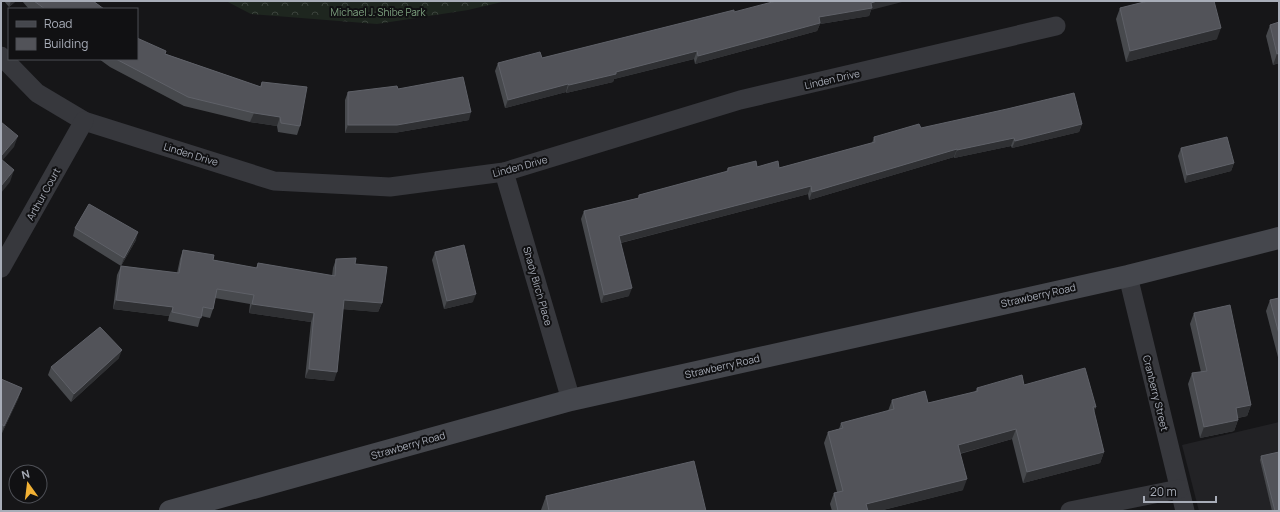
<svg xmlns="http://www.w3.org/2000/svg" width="1280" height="512" viewBox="0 0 1280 512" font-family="Manrope,sans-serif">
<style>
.built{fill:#222225}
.forest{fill:url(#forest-crowns)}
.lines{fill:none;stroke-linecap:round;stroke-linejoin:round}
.street{stroke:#37383d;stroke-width:19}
.secondary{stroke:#45474d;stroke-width:22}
.wall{fill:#47494d}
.shaded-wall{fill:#2f3033}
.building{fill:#525359;stroke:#5f6168}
.labels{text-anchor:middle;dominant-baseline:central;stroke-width:4;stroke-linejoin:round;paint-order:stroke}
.park-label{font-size:10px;fill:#7fa381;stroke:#111113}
.street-label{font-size:10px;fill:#a8adb8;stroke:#111113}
</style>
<defs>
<pattern id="forest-crowns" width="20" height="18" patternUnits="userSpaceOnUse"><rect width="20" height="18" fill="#1e261f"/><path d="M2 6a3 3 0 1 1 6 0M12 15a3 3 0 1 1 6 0" fill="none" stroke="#3c433d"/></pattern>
</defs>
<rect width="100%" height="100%" fill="#161618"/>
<!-- built -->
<path class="built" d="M1279,422V511H1199L1182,445Z"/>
<!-- forest -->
<path class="forest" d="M226,1H506L468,10L377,24L251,14Z"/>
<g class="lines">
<!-- street -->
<g class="street">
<path d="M1,56L37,93L84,121L274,181L390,187L504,172L740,100L1056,26"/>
<path d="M504,172L571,400"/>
<path d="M1,268L84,121"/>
<path d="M1128,276L1185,511"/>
<path d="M1070,511L1179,489"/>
</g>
<!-- secondary -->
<path class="secondary" d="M170,511L571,400L1128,276L1279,238"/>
</g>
<!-- wall -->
<g class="wall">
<path d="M4,1H16L9,7Z"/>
<path d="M22,1H93L104,9H29Z"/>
<path d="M1120,8L1217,39L1126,62L1116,19Z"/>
<path d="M871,10L869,16L820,24L817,31L695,64L694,59L614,79L613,82L566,93V92L505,108L495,71L498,63L542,58L734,12Z"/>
<path d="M1279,22V63L1273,65L1266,36L1270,25Z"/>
<path d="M166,54L260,87L262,82L300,126L297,135L278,132L277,126L250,122L184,106L110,67L99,59H137Z"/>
<path d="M398,89L469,120L394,133H345V100L348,92Z"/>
<path d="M1082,124L1079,132L1012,148L1011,146L954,158V157L809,200L808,194L621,243L629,296L601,303L581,219L584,211L638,198L639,195L726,172L728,168L757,167L779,168L872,143L874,137L921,128Z"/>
<path d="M1181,148L1234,163L1231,171L1185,183L1178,156Z"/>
<path d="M75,228L136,240L121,266L177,273L180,259L183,250L213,260L256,268L258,263L332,276L333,268L336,259L355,264L382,303L378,312L343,309L334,381L305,378L311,322L249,313L250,304L215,298L213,309L210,318L201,316L198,327L168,321L169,316L113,309L117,275L121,266L73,236Z"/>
<path d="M435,252L473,302L444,309L432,260Z"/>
<path d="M1279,298V361L1266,311L1270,300Z"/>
<path d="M1194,313L1251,405L1247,416L1238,418V420L1234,431L1200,438L1188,384L1192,373L1201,372L1190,324Z"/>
<path d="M119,358L71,402L48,375L51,367Z"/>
<path d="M1,379L22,388L18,399L1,435Z"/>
<path d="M1024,385L1096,407L1094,412L1104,452L1100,463L1023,483L1012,439L960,454L963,490L879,511H832L830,504L834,493L837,492L824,443L828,432L839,429L841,423L888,411L892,400L928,403L975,392L977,388Z"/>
<path d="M1261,456L1279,511H1272L1260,460Z"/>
<path d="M546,496L706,511H541V510Z"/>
</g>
<!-- shaded-wall -->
<g class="shaded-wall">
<path d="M11,1H16L9,7Z"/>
<path d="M877,1H906L871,10L869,16L820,24L817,31L695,64L698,56L819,17Z"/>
<path d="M1221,28L1217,39L1126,62L1130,51Z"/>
<path d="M697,51L694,59L614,79L613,82L566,93L569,85L616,72Z"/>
<path d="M1279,53V63L1273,65L1277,54Z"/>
<path d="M568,84L566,92L505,108L508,100Z"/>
<path d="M471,112L469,120L394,133H345L348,125Z"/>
<path d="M254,113L280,117L277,126L250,122Z"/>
<path d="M1082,124L1079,132L1012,148L1015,141Z"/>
<path d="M18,136L14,147L1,162V156Z"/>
<path d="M1014,138L1011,146L954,158L957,150Z"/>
<path d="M957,149L954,157L809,200L812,192Z"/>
<path d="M1234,163L1231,171L1185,183L1187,175Z"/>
<path d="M14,170L10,182L1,193V186Z"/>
<path d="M811,186L808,194L616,244L619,236Z"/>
<path d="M138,232L136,240L121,266L124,258Z"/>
<path d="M632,288L629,296L601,303L604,295Z"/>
<path d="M476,294L473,302L444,309L447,301Z"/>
<path d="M116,300L173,307L169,316L113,309Z"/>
<path d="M344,300L382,303L378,312L341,309Z"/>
<path d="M252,304L314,313L311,322L249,313Z"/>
<path d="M122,350L119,358L71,402L74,394Z"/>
<path d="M309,369L337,372L334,381L305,378Z"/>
<path d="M22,388L18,399L1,435L4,426Z"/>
<path d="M1251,405L1247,416L1232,419L1236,408Z"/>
<path d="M1093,407H1096L1092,417Z"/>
<path d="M1238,420L1234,431L1200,438L1204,427Z"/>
<path d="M1016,429L1012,439L954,455L958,445Z"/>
<path d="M1104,452L1100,463L1023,483L1027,472Z"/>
<path d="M967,479L963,490L879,511H864L866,504Z"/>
</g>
<!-- building -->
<g class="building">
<path d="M34,1H93L104,9H45Z"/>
<path d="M776,1H877L871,3L872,8L819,17L820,23L698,56L697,51L616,72V74L569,85L568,84L508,100L498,63L540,52L542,58L734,10V12Z"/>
<path d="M1148,1H1214L1221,28L1130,51L1120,8Z"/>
<path d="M1279,22V53L1277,54L1270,25Z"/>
<path d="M137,38L166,51L165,54L261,87L262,82L307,87L300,126L281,123L280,117L254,113L188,97L116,59H137Z"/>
<path d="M463,77L471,112L397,125H348V92L397,86L398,89Z"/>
<path d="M1074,93L1082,124L1015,141L1014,138L957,150V149L812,192L811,186L619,236L632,288L604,295L584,211L639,198V195L728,171V168L756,161L757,167L778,161L779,168L875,142L874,137L919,124L921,128L1007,109Z"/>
<path d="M1,122L18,136L1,156Z"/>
<path d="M1227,137L1234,163L1187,175L1181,148Z"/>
<path d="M1,159L14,170L1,186Z"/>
<path d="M89,204L138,232L124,258L75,228Z"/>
<path d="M464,245L476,294L447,301L435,252Z"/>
<path d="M183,250L214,255L213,260L257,268L258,263L335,276L336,259L356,258L355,264L387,267L382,303L344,300L337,372L309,369L314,313L252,304L254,295L217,289L213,309L203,307L201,318L172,312L173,307L116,300L121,266L179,273Z"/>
<path d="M1279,298V334L1270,300Z"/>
<path d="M1230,305L1251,405L1236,408L1238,420L1204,427L1192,373L1207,371L1194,313Z"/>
<path d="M100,327L122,350L74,394L51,367Z"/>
<path d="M1085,368L1096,407H1093L1104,452L1027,472L1016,429L958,445L967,479L866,504L868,511H838L834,493L843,491L828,432L843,428L841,423L894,409L892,400L925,391L928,403L978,391L977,388L1022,375L1024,385Z"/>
<path d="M1,379L22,388L4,426L1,424Z"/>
<path d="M1279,452V510L1275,511L1261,456Z"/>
<path d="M694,461L706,511H549L546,496Z"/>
</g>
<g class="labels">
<!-- park labels -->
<g class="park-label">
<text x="378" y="12">Michael J. Shibe Park</text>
</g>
<!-- street labels -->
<g class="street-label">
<text transform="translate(832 79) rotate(-13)">Linden Drive</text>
<text transform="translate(191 154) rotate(17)">Linden Drive</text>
<text transform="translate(520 166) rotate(-15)">Linden Drive</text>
<text transform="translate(43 194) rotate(-61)">Arthur Court</text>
<text transform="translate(538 286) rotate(74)">Shady Birch Place</text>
<text transform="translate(1038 295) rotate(-13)">Strawberry Road</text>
<text transform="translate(722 366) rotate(-13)">Strawberry Road</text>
<text transform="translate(1156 393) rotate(76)">Cranberry Street</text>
<text transform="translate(408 445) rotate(-16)">Strawberry Road</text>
</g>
</g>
<!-- border -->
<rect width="1280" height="512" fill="none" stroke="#a8adb8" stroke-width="4"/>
<!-- legend -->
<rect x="8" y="8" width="130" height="52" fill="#111113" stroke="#4d4f55"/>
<rect x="16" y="21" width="20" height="6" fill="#45474d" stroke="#4d4f55"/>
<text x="44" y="28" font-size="12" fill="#a8adb8">Road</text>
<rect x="16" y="38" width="20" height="12" fill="#525359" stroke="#4d4f55"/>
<text x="44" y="48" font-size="12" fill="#a8adb8">Building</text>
<!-- north arrow -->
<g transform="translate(28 484) rotate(346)"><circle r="19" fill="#111113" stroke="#4d4f55"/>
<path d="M0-3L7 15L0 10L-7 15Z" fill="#f2b134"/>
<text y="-6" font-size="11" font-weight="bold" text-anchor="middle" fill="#a8adb8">N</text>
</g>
<!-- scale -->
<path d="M1144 496v6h72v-6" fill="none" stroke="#a8adb8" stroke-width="2"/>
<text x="1150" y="496" font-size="12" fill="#a8adb8" stroke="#111113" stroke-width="3" paint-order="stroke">20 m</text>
</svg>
